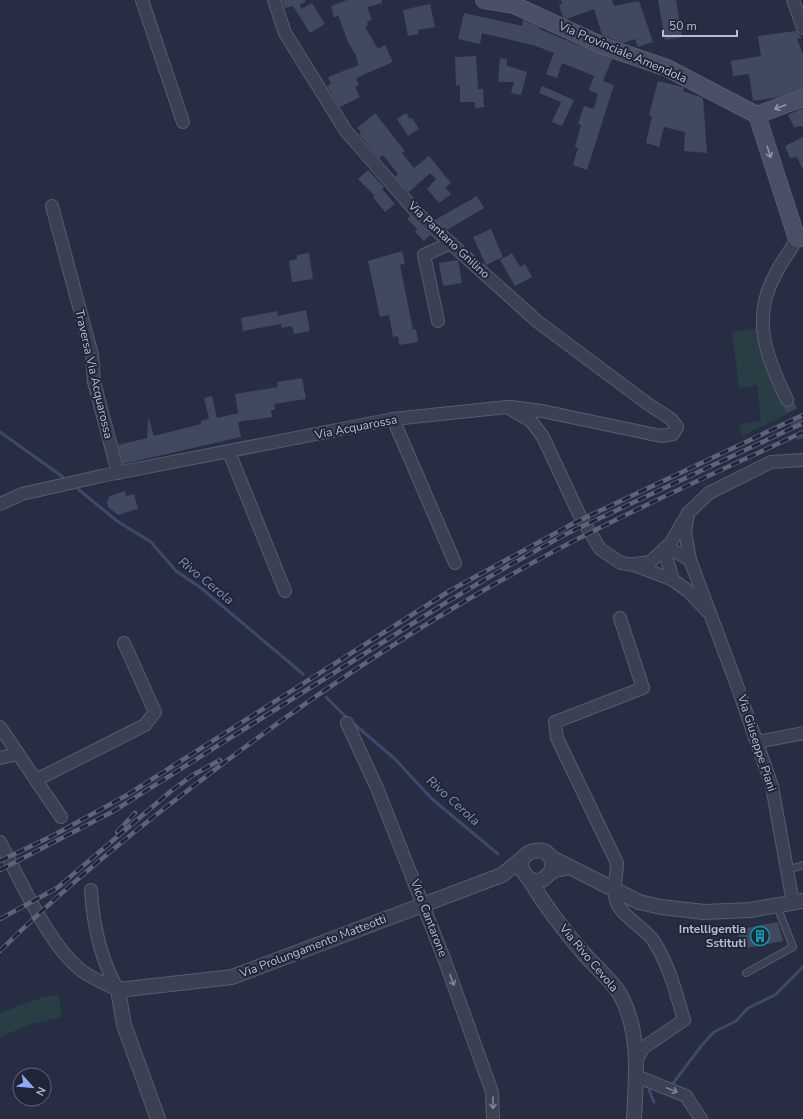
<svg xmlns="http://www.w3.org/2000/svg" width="803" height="1119" viewBox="0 0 803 1119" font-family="'Nunito Sans',sans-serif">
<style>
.green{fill:#293d45}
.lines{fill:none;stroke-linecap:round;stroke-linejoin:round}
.stream{stroke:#3c496d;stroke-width:3}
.building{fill:#414961}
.minor-tunnel{stroke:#3d4359;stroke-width:12;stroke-dasharray:12 6;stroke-linecap:butt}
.service-casing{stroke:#565c6e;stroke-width:8}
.minor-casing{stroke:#565c6e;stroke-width:14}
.tertiary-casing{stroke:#565c6e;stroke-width:16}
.secondary-casing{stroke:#565c6e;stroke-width:18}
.service{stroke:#3b4153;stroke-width:6}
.minor{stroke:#3b4153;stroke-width:12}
.tertiary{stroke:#3b4153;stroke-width:14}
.secondary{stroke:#494f66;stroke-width:16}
.rail-casing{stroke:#5d647a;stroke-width:4.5}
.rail{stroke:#202639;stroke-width:3;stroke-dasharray:9;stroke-linecap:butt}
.oneway{stroke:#9196a9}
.oneway2{stroke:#808596}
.labels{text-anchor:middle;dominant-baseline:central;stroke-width:4;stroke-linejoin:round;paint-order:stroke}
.street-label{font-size:12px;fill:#b8bdcd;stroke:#202639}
.poi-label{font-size:12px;font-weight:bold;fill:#b8bdcd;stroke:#202639;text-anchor:end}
.water-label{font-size:13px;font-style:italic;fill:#7f8eb4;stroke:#202639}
</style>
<rect width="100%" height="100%" fill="#272e44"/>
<!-- green -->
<g class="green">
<path d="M756,329L765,368L787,414L742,436L739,424L761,421L757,385L739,388L732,332Z"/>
<path d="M59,994L61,1017L28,1025L0,1037V1013L34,1000Z"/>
</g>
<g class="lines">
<!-- stream -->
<g class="stream">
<path d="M0,432L63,477"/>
<path d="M78,489L117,521L151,542L176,571L201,588L303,674"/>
<path d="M326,697L348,719"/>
<path d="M353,723L395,759L432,799L498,854"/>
<path d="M671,1086L702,1045L714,1032L736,1021L748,1008L775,995L803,967"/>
<path d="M649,1090L654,1102"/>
</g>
</g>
<!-- building -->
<g class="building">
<path d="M282,0H305V3L300,4L301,9L312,3L325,24L310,33L293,6L285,8Z"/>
<path d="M347,0H382V3L367,7L372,20L367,22L368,26L365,27L378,49L385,45L393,62L356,78L359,85L355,87L360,97L340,107L327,86L331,84L328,77L359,65L356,58L357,57L348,42L338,15L334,18L331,6Z"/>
<path d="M561,0H612L614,6L639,1L653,42L638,47L635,39L623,43L607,37L602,35L594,9L567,19L563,17L559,5L562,4Z"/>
<path d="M658,0H676L682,37L665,40Z"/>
<path d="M430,4L435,27L418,30V34L408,36L403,10Z"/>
<path d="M464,13L522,26L523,20L541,28L539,29L612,59L603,81L614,85L587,170L573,165L578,148L575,147L581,125L578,124L584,106L594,109L598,94L589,90L594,76L562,63L557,78L546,74L554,53L536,46L482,33L480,44L458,39Z"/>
<path d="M796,31L802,38L797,39L803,54V89L779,97L753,101L749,74L733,76L731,61L761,56L758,36Z"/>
<path d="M476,56L478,89H483L484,107L475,108V102H460V85L456,86L455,57Z"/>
<path d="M500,58L507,59V66L527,72L521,95L511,93L514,82H498Z"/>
<path d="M658,81L682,87L684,88L683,91L703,98L707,153L684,151L685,132L664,127L659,147L646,143L652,116L649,115Z"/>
<path d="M542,86L574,100L562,126L552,122L561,102L539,93Z"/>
<path d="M803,108V126L794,127L788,115Z"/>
<path d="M375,113L405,151L402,153L414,168L429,156L451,183L445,188L451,194L439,203L427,189L436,179L430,173L409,192L395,177L398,174L383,155L379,158L359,134L361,132L357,128Z"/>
<path d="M406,113L410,119L412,118L419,129L408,136L397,119Z"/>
<path d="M803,137V170L797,157L790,158L785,146Z"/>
<path d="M368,170L384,187L382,189L395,204L385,212L373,197L375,196L358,179Z"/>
<path d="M477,196L484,208L447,230L435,220Z"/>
<path d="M410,216L430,235L424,241L415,232L417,229L407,219Z"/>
<path d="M491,229L503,257L486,265L473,237Z"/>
<path d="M402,251L405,263L400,265L413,330L416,329L418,342L399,345L398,336L393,337L389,315L380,317L368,261Z"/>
<path d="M309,253L313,279L292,282L289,261L297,259V255Z"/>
<path d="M512,253L520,267L525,264L532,277L515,286L500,260Z"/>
<path d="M458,260L462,283L443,286L439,263Z"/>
<path d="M306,310L310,331L294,334L292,326L282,328L281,324L243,331L241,318L277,311L278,316Z"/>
<path d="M302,378L306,399L274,404L275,410H271L272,417L238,422L241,437L123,464L118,445L147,438L148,419H149L154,436L201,424V421L209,419L204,398L212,396L217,418L238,413L235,394L278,387L277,382Z"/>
<path d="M125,491L126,496L134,494L138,509L118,515L108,507L107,502L110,496Z"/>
<path d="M778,922L783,941L741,949L737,930Z"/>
</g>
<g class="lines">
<!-- minor-tunnel -->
<path class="minor-tunnel" d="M787,400L803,438"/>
<!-- service casing -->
<g class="service-casing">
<g id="service">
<path d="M787,870L803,865"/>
<path d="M746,973L793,947L777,906"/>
</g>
</g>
<!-- minor casing -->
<g class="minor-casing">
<g id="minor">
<path d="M142,0L183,122"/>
<path d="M274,0L285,33L346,131L418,214L538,322L648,404L671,419L677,427L673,434L661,436L542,411L511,407"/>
<path d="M793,0L803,28"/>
<path d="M52,206L92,355L94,382L118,473"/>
<path d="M438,321L424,255L451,243"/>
<path d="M787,400C767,357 750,319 776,273C782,261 790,251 797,239"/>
<path d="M393,419L455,563"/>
<path d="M229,452L285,591"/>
<path d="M0,504L22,494L101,476L393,419L507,407L531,421L543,437L579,514L600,549L621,563L634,565L673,580L688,591L708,612"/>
<path d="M688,513L685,531L690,560L735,680L772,786L793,903"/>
<path d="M664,549L673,580"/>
<path d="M664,549L674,551L690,560"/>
<path d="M635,564L650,562L670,544L688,513L709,493L771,462L803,460"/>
<path d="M620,618L643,688L555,722L557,738L617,863C617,878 611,892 618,905C623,916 645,929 653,940C669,964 676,993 684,1020L643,1048L637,1059"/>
<path d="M347,723L377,788L445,961L492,1092L493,1119"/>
<path d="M0,727L61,817"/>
<path d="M757,742L803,733"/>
<path d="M0,758L18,754"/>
<path d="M36,780L145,725L155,712L124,643"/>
<path d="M0,842C20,879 49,946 82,971C93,979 106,984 118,990"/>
<path d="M91,890C93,924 101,960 118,990"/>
<path d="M636,1076L686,1096L701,1119"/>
</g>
</g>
<!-- tertiary casing -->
<g class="tertiary-casing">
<g id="tertiary">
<path d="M550,857L639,902L661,907L704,912L750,910L803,901"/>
<path d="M551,872C561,837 506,850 525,874C528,879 533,881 538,881C545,880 546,876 550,873C554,869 563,869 568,867"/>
<path d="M529,879C545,906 565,932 585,955C596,967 614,983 621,996C641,1034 636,1079 634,1119"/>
<path d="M158,1119L124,1025L118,990L232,977L502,875L524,857"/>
</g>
</g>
<!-- secondary casing -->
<g class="secondary-casing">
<g id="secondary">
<path d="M484,0L514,5L603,46L667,68L757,115L803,98"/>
<path d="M757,115L797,239L803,237"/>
</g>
</g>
<!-- service -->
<use href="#service" class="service"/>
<!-- minor -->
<use href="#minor" class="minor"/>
<!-- tertiary -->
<use href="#tertiary" class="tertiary"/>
<!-- secondary -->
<use href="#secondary" class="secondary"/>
<!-- rail casing -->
<g class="rail-casing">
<g id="rail">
<path d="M117,832L135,813"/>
<path d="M0,861L54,835L127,795L451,590L574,523L803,415"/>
<path d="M0,870L112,812L447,602L508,566L566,534L803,423"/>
<path d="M0,919L57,888L171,791L193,775L220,760"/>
<path d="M0,951C59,892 125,838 191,788C294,708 402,635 516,572C609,520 707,477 803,432"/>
</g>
</g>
<!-- rail -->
<use href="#rail" class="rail"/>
</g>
<!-- one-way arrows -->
<defs><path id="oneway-shaft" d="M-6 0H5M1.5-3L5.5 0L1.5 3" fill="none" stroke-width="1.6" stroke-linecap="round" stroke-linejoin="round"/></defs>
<g class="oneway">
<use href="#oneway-shaft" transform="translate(780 107) rotate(160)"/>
<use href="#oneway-shaft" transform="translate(769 152) rotate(72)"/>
</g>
<g class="oneway2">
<use href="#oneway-shaft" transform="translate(452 980) rotate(70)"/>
<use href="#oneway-shaft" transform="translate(672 1090) rotate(22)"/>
<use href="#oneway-shaft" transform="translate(493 1103) rotate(89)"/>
</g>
<!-- icons -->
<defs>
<g id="building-ring" transform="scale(1)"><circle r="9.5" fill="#202639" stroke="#0f9aa8" stroke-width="1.5"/><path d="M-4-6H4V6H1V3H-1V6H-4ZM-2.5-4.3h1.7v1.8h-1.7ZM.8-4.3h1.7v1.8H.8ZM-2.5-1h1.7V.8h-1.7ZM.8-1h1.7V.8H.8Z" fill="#0f9aa8"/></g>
</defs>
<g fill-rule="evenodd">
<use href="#building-ring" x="760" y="936"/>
</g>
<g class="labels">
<!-- street labels -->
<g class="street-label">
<text transform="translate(623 52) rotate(23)">Via Provinciale Amendola</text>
<text transform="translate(449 240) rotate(43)">Via Pantano Gnilino</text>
<text transform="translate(94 374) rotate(77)">Traversa Via Acquarossa</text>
<text transform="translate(356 427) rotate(-11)">Via Acquarossa</text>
<text transform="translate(757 743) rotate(72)">Via Giuseppe Piani</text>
<text transform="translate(429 918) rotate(69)">Vico Cantarone</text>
<text transform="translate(313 946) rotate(-21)">Via Prolungamento Matteotti</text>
<text transform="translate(589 958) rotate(50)">Via Rivo Cevola</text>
</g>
<!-- poi labels -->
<g class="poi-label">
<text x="746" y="929">Intelligentia<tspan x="746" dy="14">Sstituti</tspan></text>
</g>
<!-- water labels -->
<g class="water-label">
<text transform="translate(206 581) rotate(39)">Rivo Cerola</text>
<text transform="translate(453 801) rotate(42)">Rivo Cerola</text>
</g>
</g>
<!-- north arrow -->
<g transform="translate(32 1087) rotate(117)"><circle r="19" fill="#202639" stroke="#5d6274"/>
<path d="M0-3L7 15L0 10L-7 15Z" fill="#90a8fa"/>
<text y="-6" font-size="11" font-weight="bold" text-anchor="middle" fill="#b8bdcd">N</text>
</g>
<!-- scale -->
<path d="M663 30v6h74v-6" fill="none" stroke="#b8bdcd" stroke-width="2"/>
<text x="669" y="30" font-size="12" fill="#b8bdcd" stroke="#202639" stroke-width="3" paint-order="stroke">50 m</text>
</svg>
